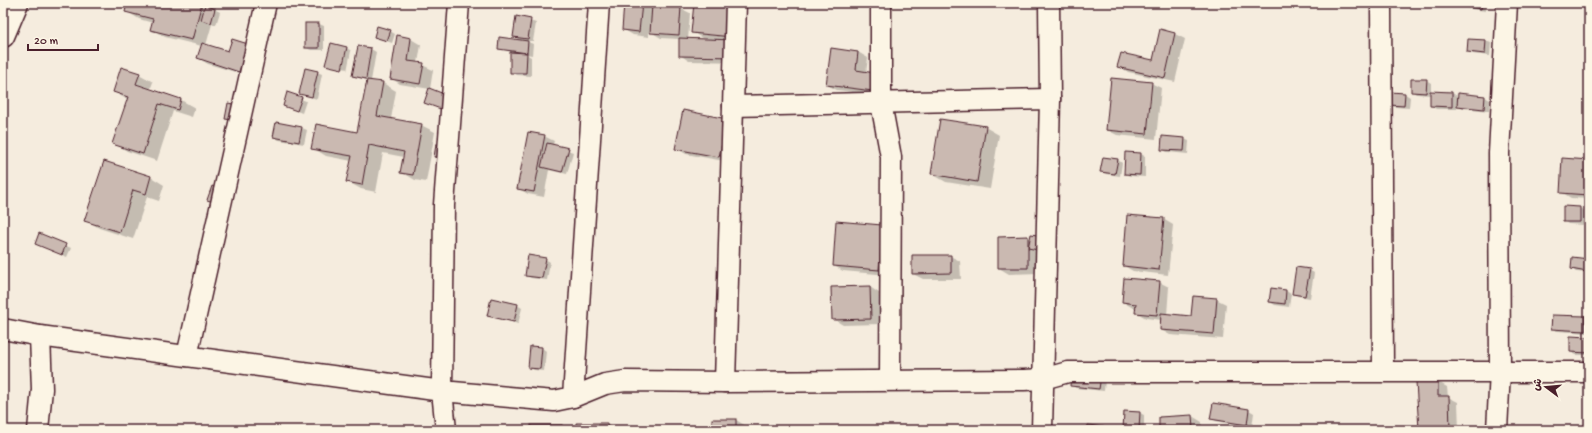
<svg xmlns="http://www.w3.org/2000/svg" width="1592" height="433" viewBox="0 0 1592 433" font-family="'Gochi Hand','Playpen Sans Arabic',sans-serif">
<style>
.shadow{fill:#0003}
.building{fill:#cab9b1;stroke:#4a1f2b}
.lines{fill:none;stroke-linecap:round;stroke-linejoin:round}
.minor-casing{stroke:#4a1f2b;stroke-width:23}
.tertiary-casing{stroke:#4a1f2b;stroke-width:25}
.minor{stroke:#fcf5e5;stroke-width:20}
.tertiary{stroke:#fcf5e5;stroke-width:22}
</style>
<rect width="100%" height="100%" fill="#f5ecde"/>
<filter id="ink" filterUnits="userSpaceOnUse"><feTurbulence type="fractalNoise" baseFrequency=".025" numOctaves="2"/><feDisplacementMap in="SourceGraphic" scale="8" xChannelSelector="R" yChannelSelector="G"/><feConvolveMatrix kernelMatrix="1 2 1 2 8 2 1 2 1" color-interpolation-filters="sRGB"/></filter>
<g filter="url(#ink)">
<!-- shadow -->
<g class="shadow">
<path d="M128,3H209L216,7V10L220,12L216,25L212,24L206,45L229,53L247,45L249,76L208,64L198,58L202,46L165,37L151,29L153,23L139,19L126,11Z"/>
<path d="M625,3H650L652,6L680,8L690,13L688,40H710V39L702,38L692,32L695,3H743V62L689,61L680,55V39L661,38L649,31V37L633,35L623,29Z"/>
<path d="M1461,3H1487L1485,11L1465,8L1461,5Z"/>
<path d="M517,17L536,23L533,41H526L533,44L532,55L526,54L531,57V76L516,75L511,72V52L499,48L521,41L514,36Z"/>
<path d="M319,24L324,26V50H311L306,48Z"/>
<path d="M1161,30L1175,34L1185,39L1175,82L1128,72L1119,66L1153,62Z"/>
<path d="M390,31L395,34L392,43L375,37Z"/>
<path d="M398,37L411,39L421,45L418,63L433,70L430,89L400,84L391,78Z"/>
<path d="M1486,41L1491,43L1490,56L1473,54L1468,52Z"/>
<path d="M347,48L351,51L347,71V69L327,64Z"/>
<path d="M371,49L376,52L371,81L383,83L396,91L391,119L421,125L435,132L426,182L415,180L402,172L404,157L383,153L376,192L361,189L348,182L352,161L326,156L313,148L358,133L367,80L353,76Z"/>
<path d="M832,49L858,52L868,58L866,73L882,96L837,90L827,85Z"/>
<path d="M317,72L322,74L317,99L300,94Z"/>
<path d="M139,74L153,82L150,90L181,100L195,108L192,117L173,111L157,161L127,151L114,143L128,100L114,92Z"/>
<path d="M1426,80L1431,83V92L1452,93L1459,97V94L1485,97L1490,100L1489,111L1463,108L1457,105V109H1436L1431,106V95L1416,94L1412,91Z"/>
<path d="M1151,83L1161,88L1156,139L1117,135L1107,130Z"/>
<path d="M288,94L306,101L302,113L284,106Z"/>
<path d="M1405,94L1410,97L1409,108L1395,107L1390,105Z"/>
<path d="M727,120L729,162L686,154L676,148Z"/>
<path d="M985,127L999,135L990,189L946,182L932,174Z"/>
<path d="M302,128L307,130L304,144L279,140L274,137Z"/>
<path d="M544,136L554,141L553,145L573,152L567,174L549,170L544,197L528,194L519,189Z"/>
<path d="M1184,139L1189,141L1188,154L1167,152L1162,149Z"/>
<path d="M1140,154L1145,156V177L1130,176L1125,174Z"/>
<path d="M1563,159L1589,161V199L1571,198L1561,192Z"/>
<path d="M1118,160L1122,163L1120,176L1106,174L1101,171Z"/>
<path d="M151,177L164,185L159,201L147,197L133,239L99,228L86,220Z"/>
<path d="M1564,207L1580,208L1585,211L1584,225L1568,224L1564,221Z"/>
<path d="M1163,219L1173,225L1168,275L1133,271L1124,266Z"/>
<path d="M891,231L888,275L843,271L834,266Z"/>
<path d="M40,235L71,248L67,257L36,244Z"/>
<path d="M1028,237L1052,254L1038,273L1009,274L999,268Z"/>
<path d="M950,256L960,261L961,279H923L913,274Z"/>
<path d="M545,259L550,262L547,280L531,278L526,275Z"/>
<path d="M1589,260V273L1576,272L1572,269Z"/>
<path d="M1309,270L1314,273L1310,298L1298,296L1293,293Z"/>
<path d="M1159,282L1169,287L1167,315L1192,317L1216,299L1226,304L1223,339L1170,335L1161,330L1162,320L1146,318L1137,313V308H1133L1123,302Z"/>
<path d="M870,287L879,293L880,324L843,325L833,319Z"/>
<path d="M1272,289L1286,291L1291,294L1289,307L1275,305L1270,302Z"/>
<path d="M517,305L522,308L518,324L488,315Z"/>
<path d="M1585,317L1589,319V333L1557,331L1552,329Z"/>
<path d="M1589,338V355H1576L1571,352Z"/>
<path d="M542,348L546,351L544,371L534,370L529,367Z"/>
<path d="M1105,380L1104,391L1076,388L1071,385Z"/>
<path d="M1438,382L1447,387L1448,397L1458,402L1459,430H1420Z"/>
<path d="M1213,404L1249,410L1254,413L1252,427L1216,421L1211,418Z"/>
<path d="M1140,413L1144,415V430H1125Z"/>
<path d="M1192,416L1202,422V430H1160Z"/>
<path d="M736,420L746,426L745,430H713Z"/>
<path d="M577,424H607L617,430H577Z"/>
<path d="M562,426L568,430H532Z"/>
</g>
<!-- building -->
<g class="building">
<path d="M127,3H202L192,40L150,30L153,19L125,12Z"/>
<path d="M624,3H642L639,32L622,30Z"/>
<path d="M694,3H734L732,37L691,33Z"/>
<path d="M1460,3H1482L1481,9L1460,5Z"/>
<path d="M205,5L215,9L211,23L201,20Z"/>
<path d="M652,5L681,7L679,35L650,33Z"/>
<path d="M516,16L531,19L528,39L513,37Z"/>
<rect x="305" y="23" width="14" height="25"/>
<path d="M377,26L391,30L387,41L374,37Z"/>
<path d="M1160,29L1175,33L1165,78L1117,67L1121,53L1153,60Z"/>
<path d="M397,35L411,38L408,61L424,63L420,84L390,79Z"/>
<path d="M499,37L528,41L527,53L498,49Z"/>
<path d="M679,38L734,40V57L679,56Z"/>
<path d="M232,39L248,44L239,72L197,58L202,43L228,51Z"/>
<path d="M1468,39L1486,40L1485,54L1467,52Z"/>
<path d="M331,43L347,47L342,69L325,65Z"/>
<path d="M358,46L371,48L366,79L352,76Z"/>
<path d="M831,48L858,52L856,70L875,73L873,91L826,85Z"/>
<path d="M510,52L527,53L526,73H510Z"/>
<path d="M121,67L140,73L136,84L181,99L178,110L159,104L143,154L112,144L128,97L113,92Z"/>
<path d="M305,68L318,71L312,97L299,94Z"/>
<path d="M1111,78L1152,82L1147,134L1106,130Z"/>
<path d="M1411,79H1427L1426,93L1411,92Z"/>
<path d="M367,80L383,82L377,116L422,124L413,175L400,173L404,152L369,145L362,185L346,182L352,156L311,149L316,124L357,132Z"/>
<path d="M429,88L454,98L449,112L424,103Z"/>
<path d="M1430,91L1452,92V107L1430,106Z"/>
<path d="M287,92L302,97L297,111L283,106Z"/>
<path d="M1390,92L1405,93L1404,106L1389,105Z"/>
<path d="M1458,93L1485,96L1484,109L1457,106Z"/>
<path d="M228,103L242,106L239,121L225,119Z"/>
<path d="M683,110L727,119L719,157L675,149Z"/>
<path d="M940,119L986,126L977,182L931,174Z"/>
<path d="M276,122L302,127L299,142L273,137Z"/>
<path d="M528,132L545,135L534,192L517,189Z"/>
<path d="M1162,136L1185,138L1184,151L1161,150Z"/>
<path d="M547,143L569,148L562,172L541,167Z"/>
<path d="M436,144L451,147L449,159L434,157Z"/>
<path d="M1125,152L1141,153L1140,175L1124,174Z"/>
<path d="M1103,157L1118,159L1115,174L1100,172Z"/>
<path d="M1562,158L1589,160L1588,195L1560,193Z"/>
<path d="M104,161L151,176L146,194L133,190L120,232L84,221Z"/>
<path d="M212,186L228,192L223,205L207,200Z"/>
<path d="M1563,206L1580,207V222H1563Z"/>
<path d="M1127,215L1164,218L1159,270L1123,266Z"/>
<path d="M836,221L882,225L879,270L833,266Z"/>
<path d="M39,233L66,244L62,255L35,244Z"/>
<path d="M1031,234L1050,237L1048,252L1028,248Z"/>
<path d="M1028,236V268H998V237Z"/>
<path d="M528,255L546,258L542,278L525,276Z"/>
<path d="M912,255H951V273L912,274Z"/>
<path d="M1572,257L1589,259L1587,272L1571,269Z"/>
<path d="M1296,267L1310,269L1305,296L1292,294Z"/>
<path d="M1124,278L1160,281L1157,315L1135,313L1136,304L1122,302Z"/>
<path d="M870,286L871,319L832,320L831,287Z"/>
<path d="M1271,288L1286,290L1285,304L1269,302Z"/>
<path d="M1193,296L1217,298L1214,334L1160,330L1161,313L1191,316Z"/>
<path d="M491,298L518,304L514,322L487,316Z"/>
<path d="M1552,315L1585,316V331L1551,329Z"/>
<path d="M1570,336L1589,337V353L1570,352Z"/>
<path d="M530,346L542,347L540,369L528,368Z"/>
<path d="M1071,373L1101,376L1099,389L1070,386Z"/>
<path d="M1438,381V396H1449L1450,430H1419L1416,382Z"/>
<path d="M1213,403L1249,409L1247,425L1210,419Z"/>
<path d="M1124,411L1140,412L1139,430H1123Z"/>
<path d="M1192,415L1193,430H1159V417Z"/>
<rect x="712" y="419" width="24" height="11"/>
<path d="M576,423H607L608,430H576Z"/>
<rect x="531" y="425" width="31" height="5"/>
<path d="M1088,425L1104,427V430H1087Z"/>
<rect x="844" y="428" width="32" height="2"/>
</g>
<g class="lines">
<!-- minor casing -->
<g class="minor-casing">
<g id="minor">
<path d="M881,3V103L891,157L890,380"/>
<path d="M1381,3L1383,371"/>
<path d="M733,106L1050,99"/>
<path d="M3,329L40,336L442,391L554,401L573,397L605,384L625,381L725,382L1024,380L1043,379L1068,372H1589"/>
<path d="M187,356L266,3"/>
<path d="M725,382L736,3"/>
<path d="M573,397L599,3"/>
<path d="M38,430L42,389L40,336"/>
<path d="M446,430L442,391L444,205L459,3"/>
<path d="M1042,430L1050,99L1049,3"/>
<path d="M1497,430L1500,371L1499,153L1507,3"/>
</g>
</g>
<!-- tertiary casing -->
<g class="tertiary-casing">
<path id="tertiary" d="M3,36L17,3"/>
</g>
<!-- minor -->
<use href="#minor" class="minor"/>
<!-- tertiary -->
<use href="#tertiary" class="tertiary"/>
</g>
</g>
<!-- margin -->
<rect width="1592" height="433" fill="none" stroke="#fcf5e5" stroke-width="16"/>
<rect x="8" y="8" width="1576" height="417" fill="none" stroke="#4a1f2b" stroke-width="1.5" filter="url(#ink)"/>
<!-- north arrow -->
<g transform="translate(1546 387) rotate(286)" stroke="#fcf5e5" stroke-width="3" paint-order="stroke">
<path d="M0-3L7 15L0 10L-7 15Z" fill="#4a1f2b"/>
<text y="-6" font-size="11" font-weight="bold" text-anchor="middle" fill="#4a1f2b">ش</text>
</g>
<!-- scale -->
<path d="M28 44v6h70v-6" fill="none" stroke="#4a1f2b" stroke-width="2"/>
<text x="34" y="44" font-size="12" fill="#4a1f2b" stroke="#fcf5e5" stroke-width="3" paint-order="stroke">20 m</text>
</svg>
